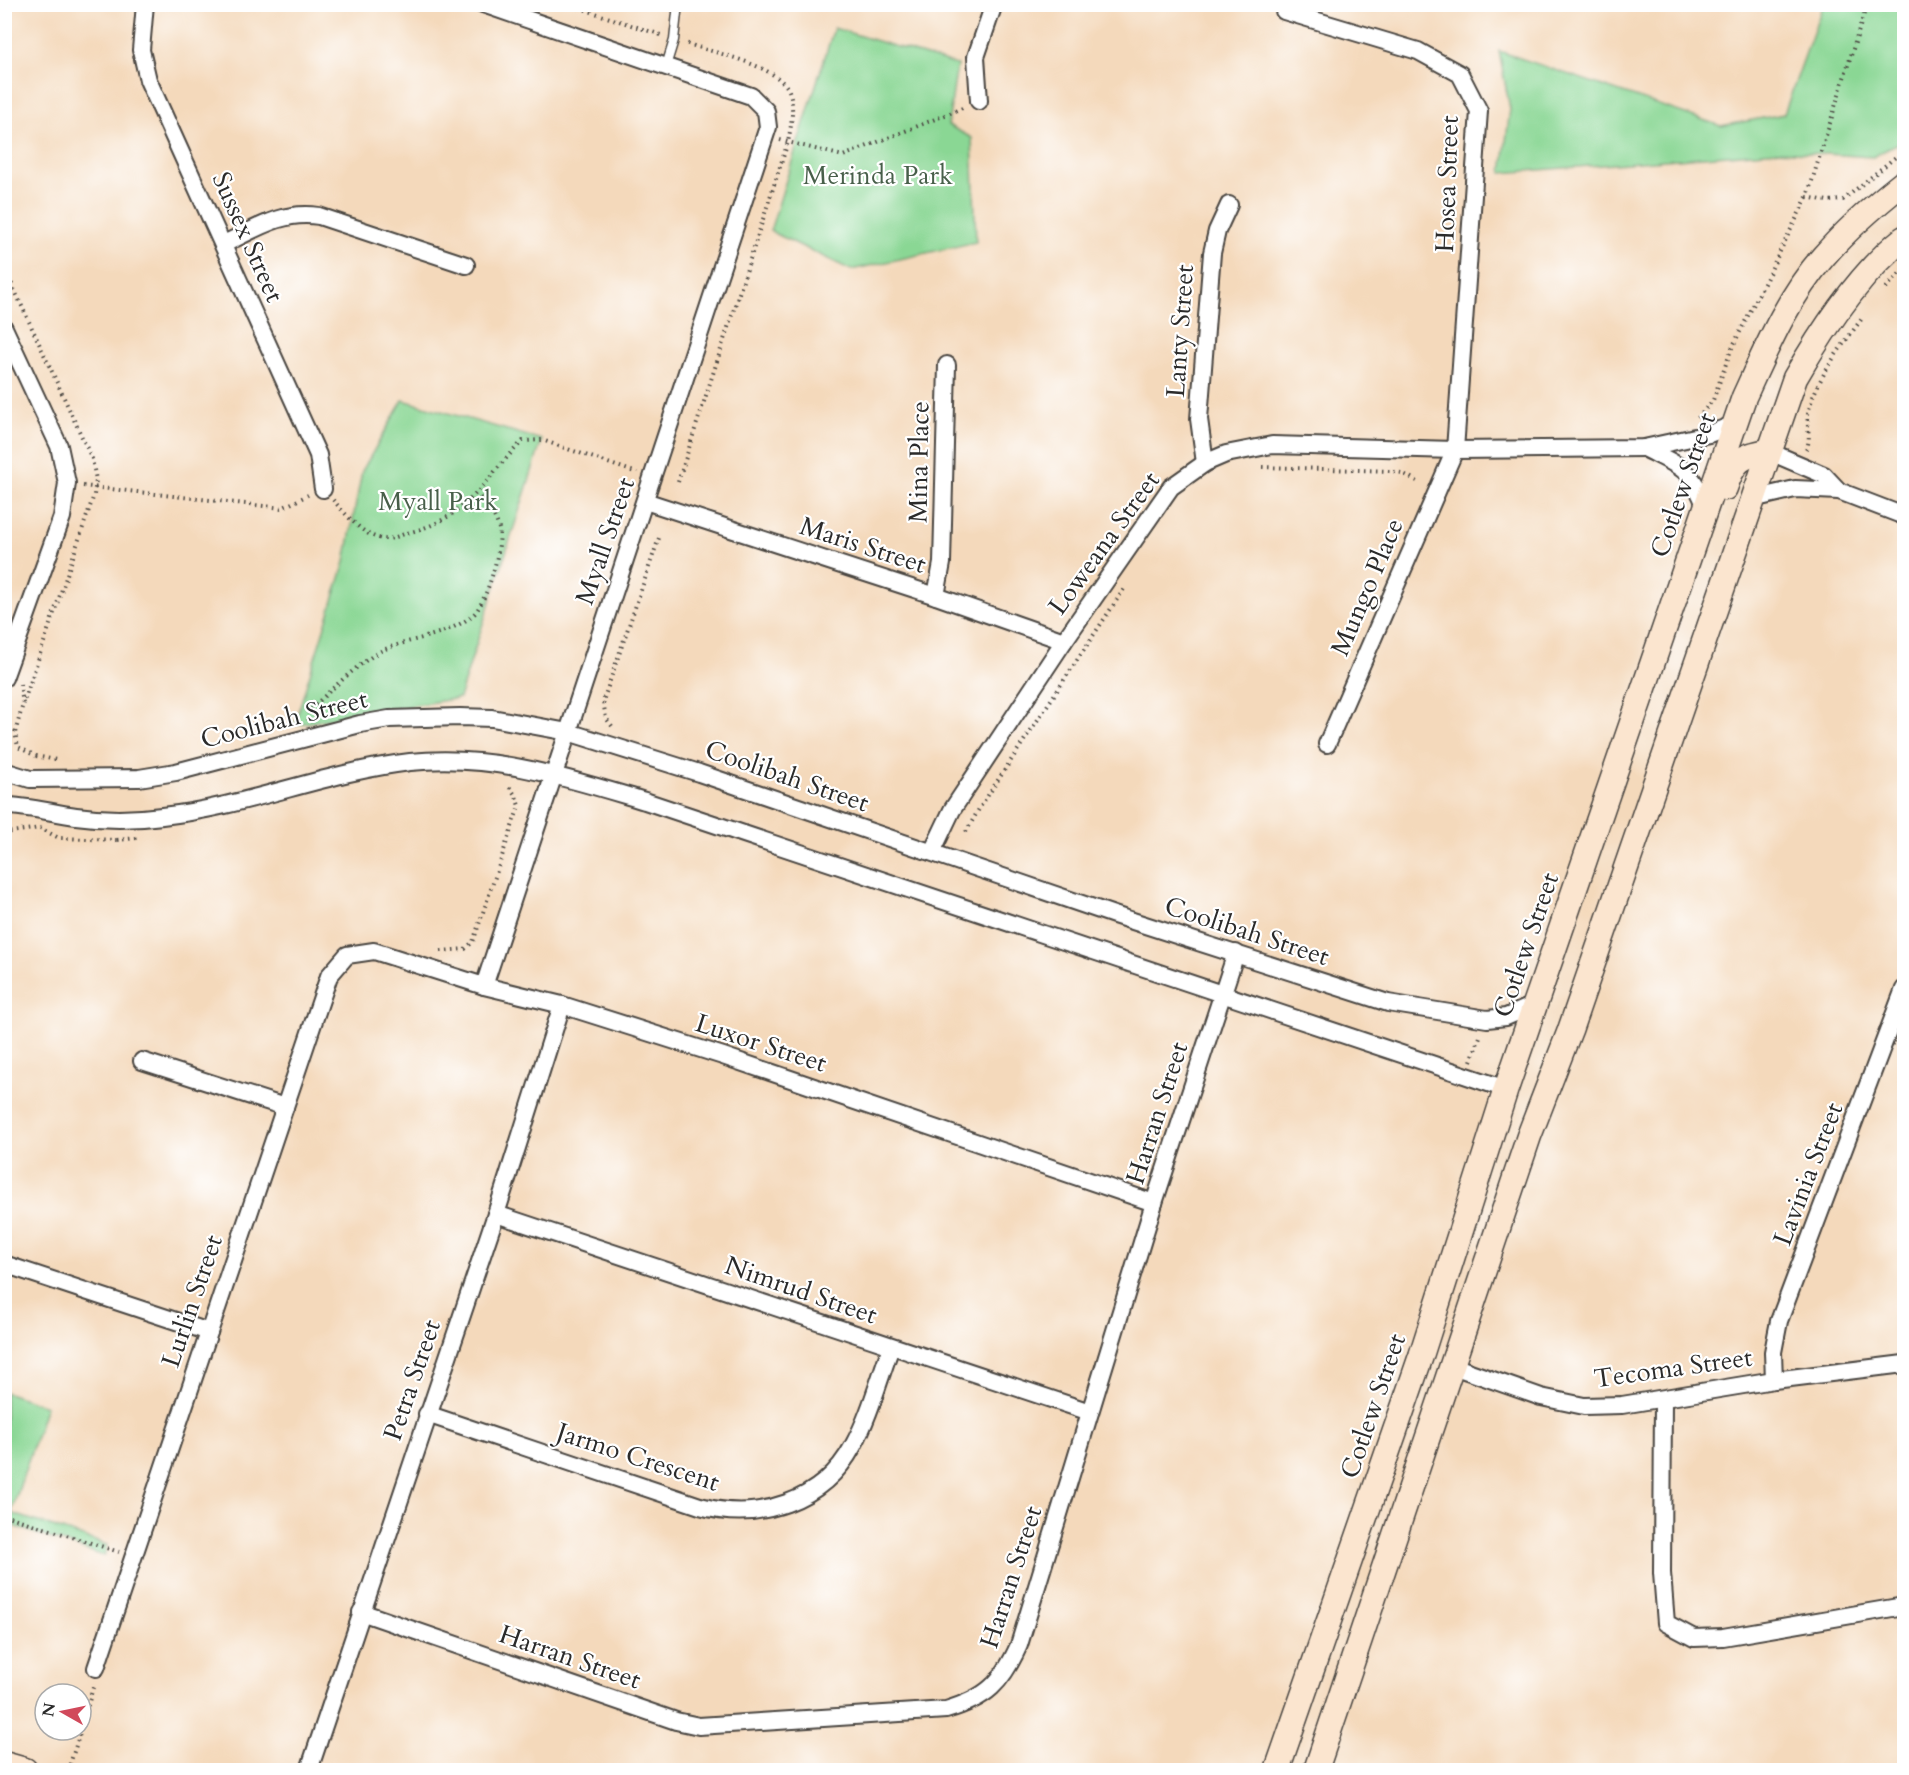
<svg xmlns="http://www.w3.org/2000/svg" width="1909" height="1775" viewBox="0 0 1909 1775" font-family="Cardo,serif">
<style>
.green{fill:#8ad794;stroke:#5a8160;stroke-width:1.5}
.lines{fill:none;stroke-linecap:round;stroke-linejoin:round}
.lane-casing{stroke:#494541;stroke-width:11}
.street-casing{stroke:#494541;stroke-width:20}
.secondary-casing{stroke:#494541;stroke-width:27}
.path{stroke:#494541;stroke-width:4;stroke-dasharray:1.5 4.5;stroke-linecap:butt}
.lane{stroke:#fff;stroke-width:8}
.street{stroke:#fff;stroke-width:16}
.secondary{stroke:#fbe5cf;stroke-width:24}
.labels{text-anchor:middle;dominant-baseline:central;stroke-width:4.5;stroke-linejoin:round;paint-order:stroke}
.park-label{font-size:26px;fill:#485f4a;stroke:#fff}
.street-label{font-size:26px;fill:#2b2b2b;stroke:#fff}
</style>
<rect width="100%" height="100%" fill="#fff"/>
<filter id="ink" filterUnits="userSpaceOnUse"><feTurbulence type="fractalNoise" baseFrequency=".0167" numOctaves="2"/><feDisplacementMap in="SourceGraphic" scale="12" xChannelSelector="R" yChannelSelector="G"/><feConvolveMatrix kernelMatrix="1 2 1 2 8 2 1 2 1" color-interpolation-filters="sRGB"/></filter>
<filter id="wash" filterUnits="userSpaceOnUse"><feTurbulence type="fractalNoise" baseFrequency=".008" numOctaves="4" result="noise"/><feDisplacementMap in="SourceGraphic" scale="24" xChannelSelector="R" yChannelSelector="G"/><feGaussianBlur stdDeviation="1.35" result="paint"/><feColorMatrix in="noise" values="0 0 0 0 0 0 0 0 0 0 0 0 0 0 0 0 0 1.4 0 .05"/><feComposite in="paint" operator="in"/></filter>
<g filter="url(#wash)">
<rect width="100%" height="100%" fill="#f4d9bb"/>
<!-- green -->
<g class="green">
<path d="M1823,5H1904V140L1873,157L1778,151L1502,173L1510,109L1499,51L1721,126L1784,114Z"/>
<path d="M834,28L957,65L948,125L972,138L976,242L851,270L770,231Z"/>
<path d="M403,400L542,440L459,698L294,725L345,562L362,471Z"/>
<path d="M5,1392L46,1406L11,1513L107,1545L104,1556L7,1524L5,1531Z"/>
</g>
</g>
<g filter="url(#ink)">
<g class="lines">
<!-- lane casing -->
<g class="lane-casing">
<path id="lane" d="M666,66L674,40L678,4"/>
</g>
<!-- street casing -->
<g class="street-casing">
<g id="street">
<path d="M145,4L141,50L148,80L318,455L323,489"/>
<path d="M483,4L751,96L766,111L768,127L484,986"/>
<path d="M1284,11L1418,51L1460,74L1479,111L1455,450L1327,744"/>
<path d="M979,101L976,57L994,4"/>
<path d="M224,244C255,229 283,210 319,216L466,265"/>
<path d="M4,328L59,446L67,483L62,517L4,678"/>
<path d="M1644,448C1681,467 1691,467 1706,508"/>
<path d="M1768,451L1824,475L1839,491"/>
<path d="M1205,463L1199,419L1212,253L1217,231L1229,205"/>
<path d="M1752,499L1795,489L1839,491L1904,516"/>
<path d="M645,501L936,596L1064,641"/>
<path d="M936,596L942,563L947,365"/>
<path d="M4,771L30,779L139,778L176,772L360,724L389,719L460,717L492,718L568,732L699,773L1114,915L1388,1003L1487,1019L1506,1017L1536,1004"/>
<path d="M4,806C29,806 52,813 76,816C105,820 133,820 162,816C246,807 325,772 410,762C492,753 567,778 645,801L1506,1089"/>
<path d="M932,852L952,810L1064,641L1171,487L1205,463L1226,454L1272,445L1455,450L1644,448L1709,434L1735,424"/>
<path d="M142,1061L285,1107"/>
<path d="M496,1214L1090,1412"/>
<path d="M4,1264L209,1332"/>
<path d="M1453,1366L1541,1397L1584,1406L1622,1405L1774,1380L1904,1364"/>
<path d="M1774,1380L1773,1352L1779,1321L1904,989"/>
<path d="M1663,1399L1662,1573L1666,1623L1694,1638L1723,1637L1904,1606"/>
<path d="M427,1414L700,1506C758,1522 823,1502 853,1446C870,1415 879,1379 891,1347"/>
<path d="M361,1612L676,1721L699,1726L946,1710C987,1698 1002,1683 1019,1645L1154,1203L1236,953"/>
<path d="M96,1668L329,976L347,955L374,951L484,986L562,1005L723,1056L1154,1203"/>
<path d="M309,1770L496,1214L562,1005"/>
</g>
</g>
<!-- secondary casing -->
<g class="secondary-casing">
<g id="secondary">
<path d="M1725,488C1734,461 1740,456 1768,451"/>
<path d="M4,1764L25,1770"/>
<path d="M1277,1770L1421,1356L1506,1089L1744,397C1766,349 1788,297 1823,257C1847,229 1876,204 1904,182"/>
<path d="M1316,1770L1529,1136L1570,1030L1795,378C1822,331 1862,271 1904,238"/>
</g>
</g>
<!-- path -->
<g class="path">
<path d="M568,4L661,35"/>
<path d="M780,140L843,156L965,107"/>
<path d="M1807,197L1827,201L1843,200L1904,150"/>
<path d="M4,267L92,459L96,480L94,495L23,704"/>
<path d="M1886,288L1904,269"/>
<path d="M1698,418L1713,400L1731,350L1807,197L1867,4"/>
<path d="M1806,450C1812,438 1806,426 1808,414C1815,379 1843,345 1863,317"/>
<path d="M1262,467L1390,471L1402,473L1417,481"/>
<path d="M678,482L788,142C791,127 796,101 787,87C769,63 714,53 685,43"/>
<path d="M83,486L282,508L308,495"/>
<path d="M333,500C346,514 363,537 384,539C391,540 403,534 411,532C471,516 482,480 523,441L542,440L637,473"/>
<path d="M20,684L23,704L15,733L18,747L36,756"/>
<path d="M308,720L309,711C325,695 363,659 383,650C412,638 448,636 473,615C486,604 503,547 499,529C496,516 487,504 477,495"/>
<path d="M612,726L606,718L603,701L660,535"/>
<path d="M36,756L56,760"/>
<path d="M966,832L979,809L1124,589"/>
<path d="M4,833L40,828L59,838L118,840"/>
<path d="M117,840L137,838"/>
<path d="M441,951L465,949L473,942L519,806L516,796L508,785"/>
<path d="M1471,1061L1481,1034"/>
<path d="M4,1515L119,1552"/>
<path d="M81,1729L94,1684"/>
<path d="M68,1770L81,1730"/>
</g>
<!-- lane -->
<use href="#lane" class="lane"/>
<!-- street -->
<use href="#street" class="street"/>
<!-- secondary -->
<use href="#secondary" class="secondary"/>
</g>
</g>
<g class="labels">
<!-- park labels -->
<g class="park-label">
<text x="878" y="175">Merinda Park</text>
<text x="438" y="501">Myall Park</text>
</g>
<!-- street labels -->
<g class="street-label">
<text transform="translate(1447 184) rotate(-88)">Hosea Street</text>
<text transform="translate(248 237) rotate(66)">Sussex Street</text>
<text transform="translate(1180 331) rotate(-86)">Lanty Street</text>
<text transform="translate(919 462) rotate(-89)">Mina Place</text>
<text transform="translate(1683 485) rotate(-71)">Cotlew Street</text>
<text transform="translate(605 541) rotate(-71)">Myall Street</text>
<text transform="translate(1104 543) rotate(-54)">Loweana Street</text>
<text transform="translate(863 545) rotate(18)">Maris Street</text>
<text transform="translate(1367 587) rotate(-67)">Mungo Place</text>
<text transform="translate(284 719) rotate(-14)">Coolibah Street</text>
<text transform="translate(787 776) rotate(19)">Coolibah Street</text>
<text transform="translate(1247 931) rotate(18)">Coolibah Street</text>
<text transform="translate(1526 945) rotate(-71)">Cotlew Street</text>
<text transform="translate(761 1043) rotate(18)">Luxor Street</text>
<text transform="translate(1157 1113) rotate(-72)">Harran Street</text>
<text transform="translate(1808 1174) rotate(-69)">Lavinia Street</text>
<text transform="translate(801 1290) rotate(19)">Nimrud Street</text>
<text transform="translate(192 1301) rotate(-71)">Lurlin Street</text>
<text transform="translate(1673 1368) rotate(-8)">Tecoma Street</text>
<text transform="translate(412 1380) rotate(-71)">Petra Street</text>
<text transform="translate(1373 1406) rotate(-71)">Cotlew Street</text>
<text transform="translate(638 1457) rotate(18)">Jarmo Crescent</text>
<text transform="translate(1011 1577) rotate(-72)">Harran Street</text>
<text transform="translate(570 1657) rotate(19)">Harran Street</text>
</g>
</g>
<!-- margin -->
<rect width="1909" height="1775" fill="none" stroke="#fff" stroke-width="24"/>
<!-- north arrow -->
<g transform="translate(63 1712) rotate(279)"><circle r="28" fill="#ffffff" stroke="#aaaaaa" stroke-width="1.5"/>
<path d="M0-4.5L10 22L0 15L-10 22Z" fill="#d1495b"/>
<text y="-9" font-size="16" font-weight="bold" text-anchor="middle" fill="#2b2b2b">N</text>
</g>
</svg>
